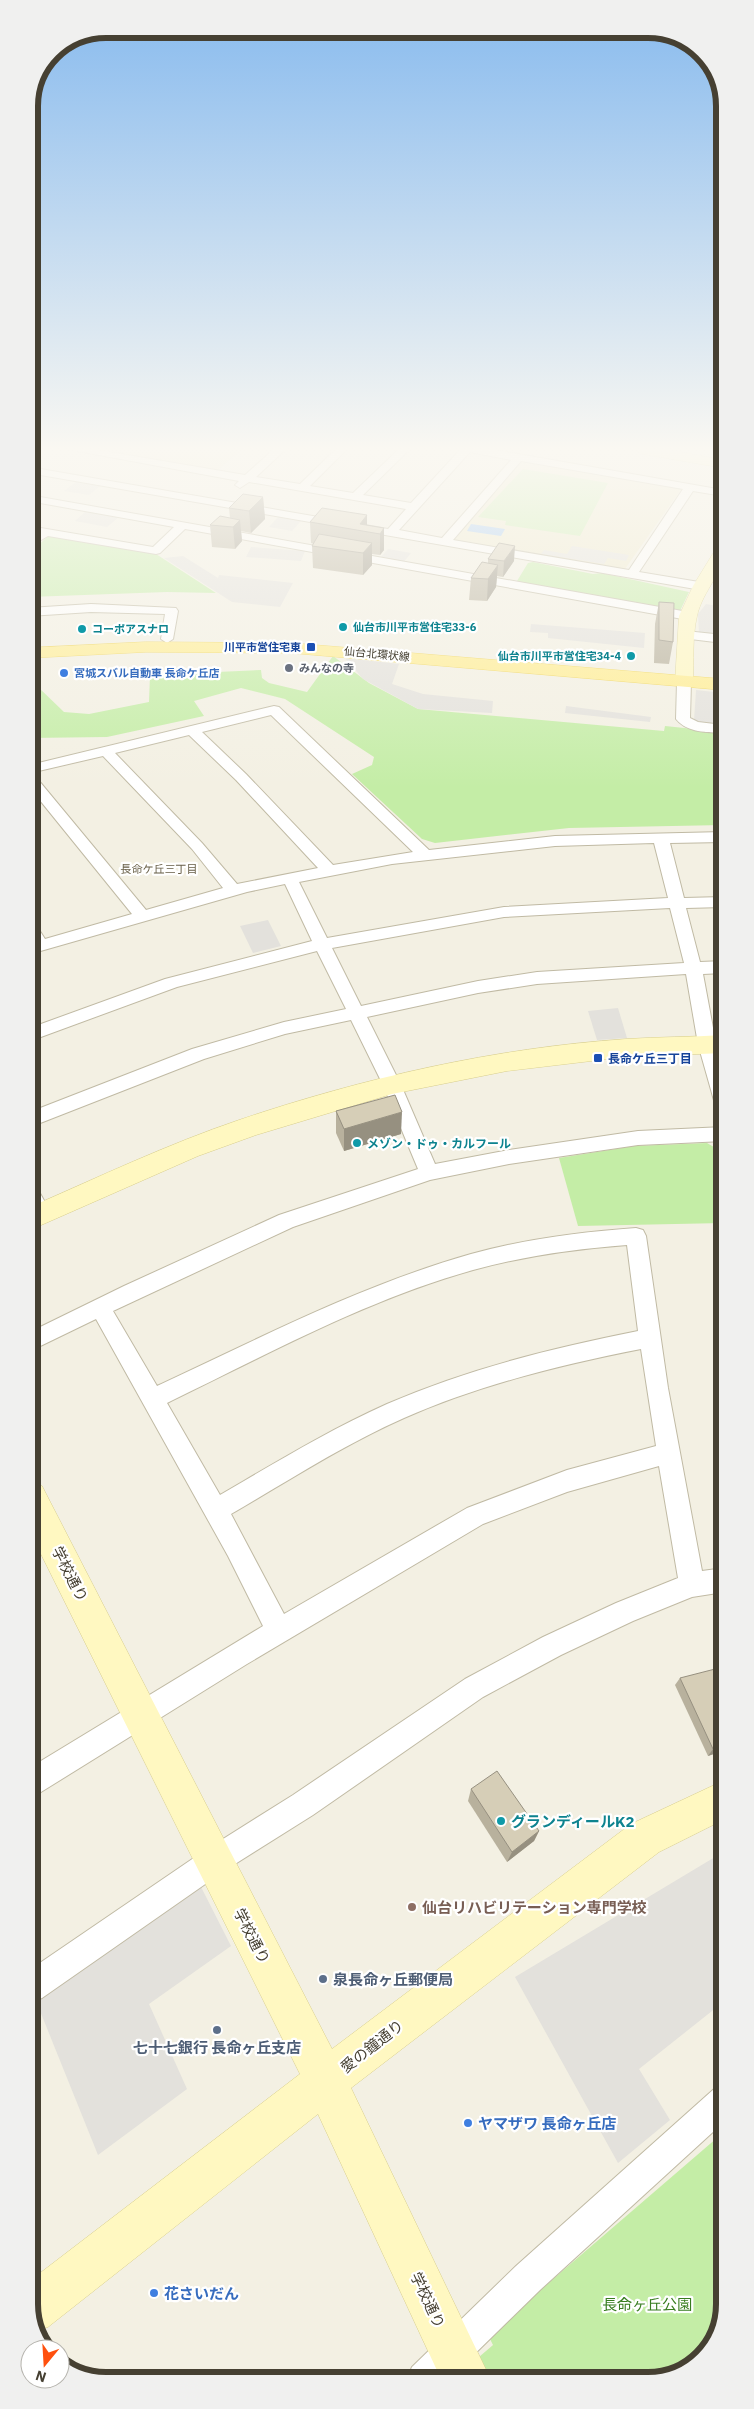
<svg xmlns="http://www.w3.org/2000/svg" width="754" height="2409" viewBox="0 0 754 2409" font-family="'IBM Plex Sans','Noto Sans JP',sans-serif">
<style>
.education{fill:#eee9cb}
.green{fill:#c4eda6}
.parking{fill:#e3e1dc}
.water{fill:#97c4f8}
.lines{fill:none;stroke-linecap:round;stroke-linejoin:round}
.street-casing{stroke:#c0baa4;stroke-width:2}
.secondary-casing{stroke:#d8ce8d;stroke-width:1}
.primary-casing{stroke:#f0d454;stroke-width:1}
.street{fill:#fff;fill-rule:evenodd}
.secondary{fill:#fff8c1;fill-rule:evenodd}
.primary{fill:#ffed90;fill-rule:evenodd}
.wall{fill:#b8b19d}
.shaded-wall{fill:#969080}
.building{fill:#d6ceb7;stroke:#969080}
.culture-dot{fill:#0f9aa8;stroke:#fff;stroke-width:2}
.transit-dot{fill:#1a4fb4;stroke:#fff;stroke-width:2}
.worship-dot{fill:#6b7280;stroke:#fff;stroke-width:2}
.shop-dot{fill:#3f7fe0;stroke:#fff;stroke-width:2}
.education-dot{fill:#8d6e63;stroke:#fff;stroke-width:2}
.service-dot{fill:#5c6f8a;stroke:#fff;stroke-width:2}
.labels{text-anchor:middle;dominant-baseline:central;stroke-width:4.5;stroke-linejoin:round;paint-order:stroke}
.far-culture-label{font-size:11px;font-weight:bold;fill:#0d838f;stroke:#fff;text-anchor:start}
.far-transit-label{font-size:11px;font-weight:bold;fill:#164399;stroke:#fff;text-anchor:end}
.far-street-label{font-size:11px;fill:#464032;stroke:#fff}
.far-worship-label{font-size:11px;font-weight:bold;fill:#5b616d;stroke:#fff;text-anchor:start}
.far-shop-label{font-size:11px;font-weight:bold;fill:#366cbe;stroke:#fff;text-anchor:start}
.far-neighbourhood-label{font-size:11px;fill:#696049;stroke:#fff}
.transit-label{font-size:12px;font-weight:bold;fill:#164399;stroke:#fff;text-anchor:start}
.culture-label{font-size:12px;font-weight:bold;fill:#0d838f;stroke:#fff;text-anchor:start}
.near-street-label{font-size:15px;fill:#464032;stroke:#fff}
.near-culture-label{font-size:15px;font-weight:bold;fill:#0d838f;stroke:#fff;text-anchor:start}
.near-education-label{font-size:15px;font-weight:bold;fill:#785e54;stroke:#fff;text-anchor:start}
.near-service-label{font-size:15px;font-weight:bold;fill:#4e5e75;stroke:#fff;text-anchor:start}
.near-shop-label{font-size:15px;font-weight:bold;fill:#366cbe;stroke:#fff;text-anchor:start}
.near-park-label{font-size:15px;fill:#387d20;stroke:#fff}
.rim{fill:none;stroke:#464032;stroke-width:6}
</style>
<rect width="100%" height="100%" fill="#f3f0e3"/>
<!-- education -->
<g class="education">
<path d="M105,450H241L218,470Z"/>
<path d="M529,461L682,488L625,569L451,540L519,462Z"/>
</g>
<!-- green -->
<g class="green">
<path d="M523,469L608,483L580,536L505,525L506,521L478,517Z"/>
<path d="M55,536L156,554L216,593L167,592L29,597V554L47,537Z"/>
<path d="M533,562L593,574L602,573L689,592L679,613L524,586L517,581L528,563Z"/>
<path d="M333,656L369,683L418,709L664,731L665,726L723,732L724,825L569,828L435,843L422,839L352,774L372,765L374,757L285,699L241,688L194,701L204,716L107,737L29,738V687L37,686L64,712L89,714L149,702L150,675L261,670L262,678L269,683L307,692Z"/>
<path d="M707,1143L724,1153V1223L578,1226L559,1158L634,1146Z"/>
<path d="M725,2131V2304L709,2350L668,2378H490L479,2357L493,2345L488,2335Z"/>
</g>
<!-- parking -->
<g class="parking">
<path d="M76,482L100,486L89,495L64,491Z"/>
<path d="M86,511L119,517L107,527L75,521Z"/>
<path d="M278,517L301,521L292,531L269,527Z"/>
<path d="M572,546L629,555L626,561L608,558L604,564L541,554L544,550L567,554Z"/>
<path d="M251,547L305,551L301,561L246,557Z"/>
<path d="M388,549L411,553L403,563L380,558Z"/>
<path d="M183,556L218,578L219,575L293,583L280,607L232,602L164,558Z"/>
<path d="M706,604L723,607V637L699,633L698,614Z"/>
<path d="M531,624L645,633L644,648L548,638V633L530,632Z"/>
<path d="M345,658L399,664L392,684L423,694L493,701L492,713L418,709L363,679Z"/>
<path d="M696,690L723,693V728L702,725L694,721Z"/>
<path d="M566,706L651,717L650,722L565,713Z"/>
<path d="M268,920L281,946L253,953L240,926Z"/>
<path d="M618,1008L627,1038L597,1040L588,1011Z"/>
<path d="M725,1851V2021L717,2007L639,2069L670,2120L618,2163L515,1977Z"/>
<path d="M199,1883L231,1946L149,2004L187,2089L98,2155L34,1996Z"/>
</g>
<!-- water -->
<path class="water" d="M471,524L505,529L501,536L467,531Z"/>
<g class="lines">
<!-- street casing -->
<g class="street-casing">
<g id="street">
<path d="M72,450H98L245,475L273,450H285L256,477L300,484L335,450H346L310,486L353,493L398,450H409L363,495L411,503L460,450H495L723,490V496L693,491L639,572L705,583L707,586L701,590L29,473V467L388,529L406,509L249,482L240,488L235,485L239,481ZM470,452L511,460L442,538L399,530ZM521,461L683,489L629,570L453,540Z"/>
<path d="M29,495L688,612L694,616L688,620L185,529L160,553L156,554L48,536L29,547V539L36,534L29,532V526L153,547L174,527L29,501Z"/>
<path d="M91,604L176,608L178,611L173,639L167,643L161,639L165,614L91,612L29,616V608Z"/>
<path d="M686,631L723,635V643L682,638L680,635Z"/>
<path d="M684,678L691,682L690,718L698,722L723,725V733C708,732 687,733 676,719L677,682Z"/>
<path d="M274,706L279,707L429,850L555,836L724,832V842L670,843L684,898L724,897V907L686,908L700,962L724,961V973L703,974L716,1044L724,1071V1111L717,1109L715,1104L698,1044L686,974L537,984L478,993L367,1017L401,1085L435,1164L509,1150L638,1131L724,1127V1141L638,1145L509,1164L430,1180L293,1227L113,1311L157,1386C260,1338 362,1285 471,1254C525,1239 581,1232 636,1228L643,1230L646,1236L668,1388L702,1571L724,1568V1592L692,1597L633,1621L561,1655L483,1697L313,1815L224,1871L42,1998L31,2002V1969L204,1851L293,1795L465,1679L543,1637L616,1603L678,1578L659,1466L567,1492L483,1524L247,1664L41,1792L31,1796V1767L263,1626L228,1556L96,1319L30,1351V1332L124,1286L279,1215L418,1169L383,1085L351,1020L285,1034L204,1059L30,1127V1112L192,1049L284,1022L346,1009L317,951L177,987L30,1041V1028L165,979L312,941L285,884L247,892L30,954V924L36,925L45,939L132,914L30,788V775L35,776L146,910L223,888L192,849L103,756L30,773V765ZM271,715L413,852L333,865L246,774L202,732ZM189,735L236,780L318,868L237,884L202,843L115,753ZM654,843L668,898L504,907L327,938L299,882L392,864L555,846ZM670,908L684,963L537,972L478,981L361,1006L332,948L504,917ZM627,1245L638,1331C553,1348 467,1369 387,1404C329,1430 275,1463 220,1495L167,1403C266,1355 366,1300 473,1270C524,1256 575,1249 627,1245ZM641,1349L656,1446L567,1470L467,1508L284,1614L231,1514C288,1481 343,1445 404,1418C479,1385 560,1365 641,1349Z"/>
<path d="M30,1185L37,1188L51,1213L48,1219L41,1221L34,1219L30,1211Z"/>
<path d="M725,2084V2121L540,2290L449,2379H407L412,2367L516,2266L714,2089Z"/>
</g>
</g>
<!-- secondary casing -->
<g class="secondary-casing">
<g id="secondary">
<path d="M636,450H670L723,460V468L643,454Z"/>
<path d="M723,545C725,574 703,589 697,616C692,637 694,661 693,682L690,686H678L675,682L679,616L693,586L717,547Z"/>
<path d="M724,1035V1053L625,1057L507,1071L392,1094L256,1135L198,1156L30,1230V1207C99,1177 168,1144 239,1120C363,1078 495,1048 626,1039C658,1037 691,1037 724,1035Z"/>
<path d="M30,1482L42,1486L332,2049L631,1824L725,1780V1819L659,1852L351,2088L490,2378L441,2379L318,2114L48,2327L36,2331L31,2323V2280L300,2074L30,1532Z"/>
</g>
</g>
<!-- primary casing -->
<g class="primary-casing">
<path id="primary" d="M146,642L291,643L723,679V690L291,653L146,652L29,658V648Z"/>
</g>
<!-- street -->
<use href="#street" class="street"/>
<!-- secondary -->
<use href="#secondary" class="secondary"/>
<!-- primary -->
<use href="#primary" class="primary"/>
</g>
<!-- wall -->
<g class="wall">
<path d="M263,497L265,519L251,533L241,531L242,541L235,549L212,547L210,525L230,518L229,508Z"/>
<path d="M367,515V525L384,528V550L380,555L372,554V565L363,575L313,568L312,546L314,544L311,543L310,522Z"/>
<path d="M488,559L514,561L503,577L497,576L496,587L487,601L469,600L471,578L488,563Z"/>
<path d="M659,602L673,642L669,664L654,663L655,624Z"/>
<path d="M336,1111L401,1134L344,1151L336,1133Z"/>
<path d="M680,1678L725,1750L708,1756L675,1685Z"/>
<path d="M471,1789L539,1831L534,1841L507,1862L468,1801Z"/>
</g>
<!-- shaded-wall -->
<g class="shaded-wall">
<path d="M263,497L265,519L251,533L249,511Z"/>
<path d="M367,515V532L360,524Z"/>
<path d="M240,520L242,541L235,549L233,527Z"/>
<path d="M384,528V550L380,555V534Z"/>
<path d="M372,543V565L363,575V553Z"/>
<path d="M515,546L514,561L503,577L504,561Z"/>
<path d="M498,565L496,587L487,601L488,579Z"/>
<path d="M402,1112L401,1134L344,1151V1129Z"/>
<path d="M725,1745V1750L708,1756L713,1749Z"/>
<path d="M539,1831L534,1841L507,1862L512,1852Z"/>
</g>
<!-- building -->
<g class="building">
<path d="M243,494L263,497L249,511L229,508Z"/>
<path d="M322,508L367,515L360,524L384,528L380,534L310,522Z"/>
<path d="M220,516L240,520L233,527L210,525Z"/>
<path d="M319,534L372,543L363,553L312,546Z"/>
<path d="M499,543L515,546L504,561L488,559Z"/>
<path d="M482,562L498,565L488,579L471,578Z"/>
<path d="M659,602L674,603L673,642L659,640Z"/>
<path d="M395,1095L402,1112L344,1129L336,1111Z"/>
<path d="M719,1668L725,1681V1745L713,1749L680,1678Z"/>
<path d="M497,1771L539,1831L512,1852L471,1789Z"/>
</g>
<!-- sky -->
<linearGradient id="sky" x2="0" y2="1"><stop stop-color="#87baee"/><stop offset="0.57" stop-color="#faf8f2"/><stop offset="1" stop-color="#faf8f2" stop-opacity="0"/></linearGradient>
<rect width="754" height="788" fill="url(#sky)"/>
<!-- markers -->
<g class="culture-dot">
<circle cx="343" cy="627" r="5"/>
<circle cx="82" cy="629" r="5"/>
<circle cx="631" cy="656" r="5"/>
<circle cx="357" cy="1143" r="5"/>
<circle cx="501" cy="1821" r="5"/>
</g>
<g class="transit-dot">
<rect x="306" y="642" width="10" height="10" rx="2.5"/>
<rect x="593" y="1053" width="10" height="10" rx="2.5"/>
</g>
<circle class="worship-dot" cx="289" cy="668" r="5"/>
<g class="shop-dot">
<circle cx="64" cy="673" r="5"/>
<circle cx="468" cy="2123" r="5"/>
<circle cx="154" cy="2293" r="5"/>
</g>
<circle class="education-dot" cx="412" cy="1907" r="5"/>
<g class="service-dot">
<circle cx="323" cy="1979" r="5"/>
<circle cx="217" cy="2030" r="5"/>
</g>
<g class="labels">
<!-- far-culture labels -->
<g class="far-culture-label">
<text x="353" y="627">仙台市川平市営住宅33-6</text>
<text x="92" y="629">コーポアスナロ</text>
<text x="621" y="656" text-anchor="end">仙台市川平市営住宅34-4</text>
</g>
<!-- far-transit labels -->
<g class="far-transit-label">
<text x="301" y="647">川平市営住宅東</text>
</g>
<!-- far-street labels -->
<g class="far-street-label">
<text transform="translate(377 654) rotate(5)">仙台北環状線</text>
</g>
<!-- far-worship labels -->
<g class="far-worship-label">
<text x="299" y="668">みんなの寺</text>
</g>
<!-- far-shop labels -->
<g class="far-shop-label">
<text x="74" y="673">宮城スバル自動車 長命ケ丘店</text>
</g>
<!-- far-neighbourhood labels -->
<g class="far-neighbourhood-label">
<text x="159" y="869">長命ケ丘三丁目</text>
</g>
<!-- transit labels -->
<g class="transit-label">
<text x="608" y="1058">長命ケ丘三丁目</text>
</g>
<!-- culture labels -->
<g class="culture-label">
<text x="367" y="1143">メゾン・ドゥ・カルフール</text>
</g>
<!-- near-street labels -->
<g class="near-street-label">
<text transform="translate(70 1574) rotate(63)">学校通り</text>
<text transform="translate(252 1936) rotate(63)">学校通り</text>
<text transform="translate(372 2046) rotate(-38)">愛の鐘通り</text>
<text transform="translate(428 2300) rotate(65)">学校通り</text>
</g>
<!-- near-culture labels -->
<g class="near-culture-label">
<text x="511" y="1821">グランディールK2</text>
</g>
<!-- near-education labels -->
<g class="near-education-label">
<text x="422" y="1907">仙台リハビリテーション専門学校</text>
</g>
<!-- near-service labels -->
<g class="near-service-label">
<text x="333" y="1979">泉長命ヶ丘郵便局</text>
<text x="217" y="2047" text-anchor="middle">七十七銀行 長命ヶ丘支店</text>
</g>
<!-- near-shop labels -->
<g class="near-shop-label">
<text x="478" y="2123">ヤマザワ 長命ヶ丘店</text>
<text x="164" y="2293">花さいだん</text>
</g>
<!-- near-park labels -->
<g class="near-park-label">
<text x="647" y="2304">長命ヶ丘公園</text>
</g>
</g>
<!-- crop -->
<path d="M0 0H754V2409H0ZM106 38H648A68 68 0 0 1 716 106V2304A68 68 0 0 1 648 2372H106A68 68 0 0 1 38 2304V106A68 68 0 0 1 106 38Z" fill="#f0f0ef" fill-rule="evenodd"/>
<path class="rim" d="M106 38H648A68 68 0 0 1 716 106V2304A68 68 0 0 1 648 2372H106A68 68 0 0 1 38 2304V106A68 68 0 0 1 106 38Z"/>
<!-- north arrow -->
<g transform="translate(45 2364) rotate(198)"><circle r="24" fill="#ffffff" stroke="#b5b3ad"/>
<path d="M0-4L9 19L0 12L-9 19Z" fill="#ff500e"/>
<text y="-8" font-size="14" font-weight="bold" text-anchor="middle" fill="#464032">N</text>
</g>
</svg>
